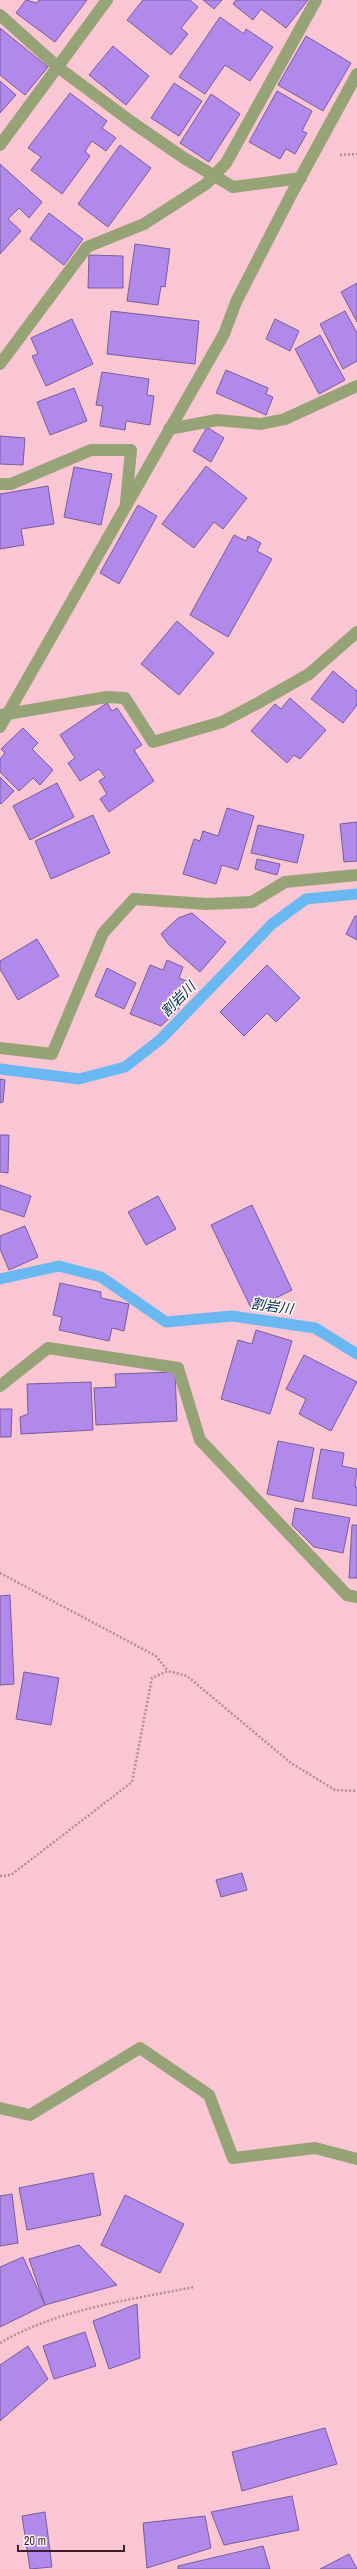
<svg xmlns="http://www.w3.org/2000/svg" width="357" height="2569" viewBox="0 0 357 2569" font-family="'Archivo Narrow','Noto Sans JP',sans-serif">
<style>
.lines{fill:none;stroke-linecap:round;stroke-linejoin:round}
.stream{stroke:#69b8f2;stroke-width:11}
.building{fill:#b189ea;stroke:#785d9d}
.path{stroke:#b78a96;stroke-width:2.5;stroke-dasharray:2 2;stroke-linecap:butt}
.minor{stroke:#95a376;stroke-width:12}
.labels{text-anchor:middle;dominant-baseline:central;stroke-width:3.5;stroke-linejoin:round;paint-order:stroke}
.water-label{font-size:14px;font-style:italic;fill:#03314d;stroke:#fdf4f6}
</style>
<rect width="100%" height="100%" fill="#fac6d3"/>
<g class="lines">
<!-- stream -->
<g class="stream">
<path d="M0,1069L79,1079L125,1067L161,1039L272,924L306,899L357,894"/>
<path d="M0,1279L59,1266L101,1277L166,1322L232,1316L315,1328L357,1354"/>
</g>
</g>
<!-- building -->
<g class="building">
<path d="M26,0L37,3L39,0H87L55,42L16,13Z"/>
<path d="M143,0H190L198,7L181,28L188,34L171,55L127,20Z"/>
<path d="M203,0H222L214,9Z"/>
<path d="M236,0H308L286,28L261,9L253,20L233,4Z"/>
<path d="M220,17L244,34L246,29L273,47L250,81L225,65L205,94L179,77Z"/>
<path d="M0,28L48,67L25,95L0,75Z"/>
<path d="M306,36L351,63L323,111L278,85Z"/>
<path d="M113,46L149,76L126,105L89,75Z"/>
<path d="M0,81L16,95L0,113Z"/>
<path d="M174,83L202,101L179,136L151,118Z"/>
<path d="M277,91L312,111L302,131L307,133L295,154L286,149L280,159L249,142Z"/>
<path d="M70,93L107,121L102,128L116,138L106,151L92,141L85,151L90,156L62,194L31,170L41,157L28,148Z"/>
<path d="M211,94L240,114L209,162L180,143Z"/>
<path d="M120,145L151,168L108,227L78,204Z"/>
<path d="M0,164L42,202L29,218L19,208L8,219L21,231L0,254Z"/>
<path d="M49,213L83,239L64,265L30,239Z"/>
<path d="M135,244L170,249L165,287L161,286L158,305L127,301Z"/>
<path d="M89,255L123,256V288H88Z"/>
<path d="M357,283V322L341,292Z"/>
<path d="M111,311L199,321L195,364L107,354Z"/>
<path d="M345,311L357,333V361L343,369L320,324Z"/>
<path d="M72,319L93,364L46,386L32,356L38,354L31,338Z"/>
<path d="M275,319L299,331L290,351L266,339Z"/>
<path d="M320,335L345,380L319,394L295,349Z"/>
<path d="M226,370L268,388L266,394L273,397L266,415L216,393Z"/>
<path d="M102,372L149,379L147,395L154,396L150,425L126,421L125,430L100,426L103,406L96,405Z"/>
<path d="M74,388L87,421L50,435L37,402Z"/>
<path d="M207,427L224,438L211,462L193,451Z"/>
<path d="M0,436L25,438L23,465L0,464Z"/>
<path d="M206,466L247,498L223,529L214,522L194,548L162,524Z"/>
<path d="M74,467L112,474L101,525L64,517Z"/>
<path d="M48,486L54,524L21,529L24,545L0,549V494Z"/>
<path d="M138,505L157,516L119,584L100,573Z"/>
<path d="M234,535L246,541L248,536L261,543L257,551L272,559L228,637L190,615Z"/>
<path d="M177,621L214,653L179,695L141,664Z"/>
<path d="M333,671L357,691V705L343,723L311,699Z"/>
<path d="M290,698L326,730L300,759L294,755L287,763L251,731L275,704L281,709Z"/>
<path d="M107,703L112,711L117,708L142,745L134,750L154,781L109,812L100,799L107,794L99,781L105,777L99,769L80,781L68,763L75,758L60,735Z"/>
<path d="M23,728L38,743L32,749L53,770L40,785L33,778L19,791L0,772V759L5,753L1,749Z"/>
<path d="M0,777L14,791L1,804L0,803Z"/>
<path d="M57,783L74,817L30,840L13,806Z"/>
<path d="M227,808L254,816L238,870L222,865L216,884L183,874L194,839L200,841L203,831L218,836Z"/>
<path d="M93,815L110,853L51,879L35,841Z"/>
<path d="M357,822V861L344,862L340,824Z"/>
<path d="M258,825L304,835L297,863L251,853Z"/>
<path d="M257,859L280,864L277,875L255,869Z"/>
<path d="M192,913L226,942L200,972L169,945L161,934L178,918Z"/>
<path d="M355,916H357V940L346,934Z"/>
<path d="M37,939L59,976L18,1000L0,969V961Z"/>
<path d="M167,960L183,967L179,978L191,983L178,1010L161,1026L130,1014L150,965L163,970Z"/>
<path d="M267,965L300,998L276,1022L267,1013L244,1036L220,1012Z"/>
<path d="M107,968L136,983L124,1009L95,996Z"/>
<path d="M0,1079L5,1080L3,1102L0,1103Z"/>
<path d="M0,1135H9L8,1173L0,1172Z"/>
<path d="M0,1185L31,1196L24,1217L0,1209Z"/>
<path d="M158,1196L176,1229L146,1245L128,1212Z"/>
<path d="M252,1205L292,1290L252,1310L211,1225Z"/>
<path d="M25,1226L38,1257L9,1270L0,1249V1236Z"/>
<path d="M60,1283L101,1292V1298L129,1304L124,1331L112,1328L109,1341L59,1330L62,1317L53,1315Z"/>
<path d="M256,1330L292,1341L270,1414L221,1399L238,1340L252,1344Z"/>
<path d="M304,1355L357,1382L331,1431L299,1414L306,1399L286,1389Z"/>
<path d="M175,1372L177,1421L96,1425L94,1388L116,1387L115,1374Z"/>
<path d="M91,1382L93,1430L21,1434L20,1417L28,1414L27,1384Z"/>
<path d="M0,1409H12L11,1437H0Z"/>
<path d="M278,1441L314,1448L303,1502L267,1494Z"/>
<path d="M321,1449L344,1453L342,1466L357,1469L355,1487H357V1506L312,1498Z"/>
<path d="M295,1508L350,1518L343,1553L314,1547L292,1525Z"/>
<path d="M352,1525H357V1578H349Z"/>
<path d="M10,1595L14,1684L0,1685V1596Z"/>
<path d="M24,1672L59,1678L51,1725L16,1719Z"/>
<path d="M242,1873L247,1890L221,1897L216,1880Z"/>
<path d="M93,2173L101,2215L27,2230L19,2188Z"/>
<path d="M12,2194L18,2243L0,2246V2196Z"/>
<path d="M125,2195L184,2224L160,2273L101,2245Z"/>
<path d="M79,2245L117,2285L45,2305L29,2259Z"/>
<path d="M23,2257L45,2305L0,2327V2267Z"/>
<path d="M137,2304L140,2358L109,2369L93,2321Z"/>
<path d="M85,2332L96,2366L54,2379L43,2346Z"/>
<path d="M28,2346L48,2379L0,2421V2365Z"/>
<path d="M325,2428L337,2464L242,2491L232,2452Z"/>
<path d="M292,2496L299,2530L224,2545L211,2512Z"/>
<path d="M45,2512L52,2567L30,2569L22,2516Z"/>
<path d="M205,2516L211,2548L147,2568L143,2523Z"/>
<path d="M263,2546L270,2569H178V2566Z"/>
<path d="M349,2554L357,2569H320Z"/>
</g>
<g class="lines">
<!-- path -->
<g class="path">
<path d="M340,155L357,154"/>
<path d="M0,1573L156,1656L168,1671"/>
<path d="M0,1876L11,1875L132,1782L152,1678L168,1671L187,1676L291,1763L335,1790L357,1791"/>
<path d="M0,2343C58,2309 129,2300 194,2287"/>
</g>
<!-- minor -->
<g class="minor">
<path d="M0,15L59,68L133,123L184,158L233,187L301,178"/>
<path d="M0,145L107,0"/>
<path d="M0,364L87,247L144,224L206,184L226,163L316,0"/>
<path d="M169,429L217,420L261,424L285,419L357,386"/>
<path d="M0,484H11L91,450H131L126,502"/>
<path d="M1,715L107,697L125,698L153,742L222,722L258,703L309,674L357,632"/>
<path d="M0,727L224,334L236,302L292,193L357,74"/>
<path d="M0,1048L52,1054L103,933L134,899L207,904L252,902L285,882L357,875"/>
<path d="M0,1386L48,1348L178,1368L200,1440L347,1595L357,1597"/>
<path d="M0,2108L30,2115L140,2048L209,2095L233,2158L315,2148L357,2159"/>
</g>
</g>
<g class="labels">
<!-- water labels -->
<g class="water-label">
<text transform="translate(178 999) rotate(-46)">割岩川</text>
<text transform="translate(272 1306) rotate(8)">割岩川</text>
</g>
</g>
<!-- scale -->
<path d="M18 2545v6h106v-6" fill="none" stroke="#3e1e28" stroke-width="2"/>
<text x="24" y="2545" font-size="12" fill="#3e1e28" stroke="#fdf4f6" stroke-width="3" paint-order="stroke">20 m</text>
</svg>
